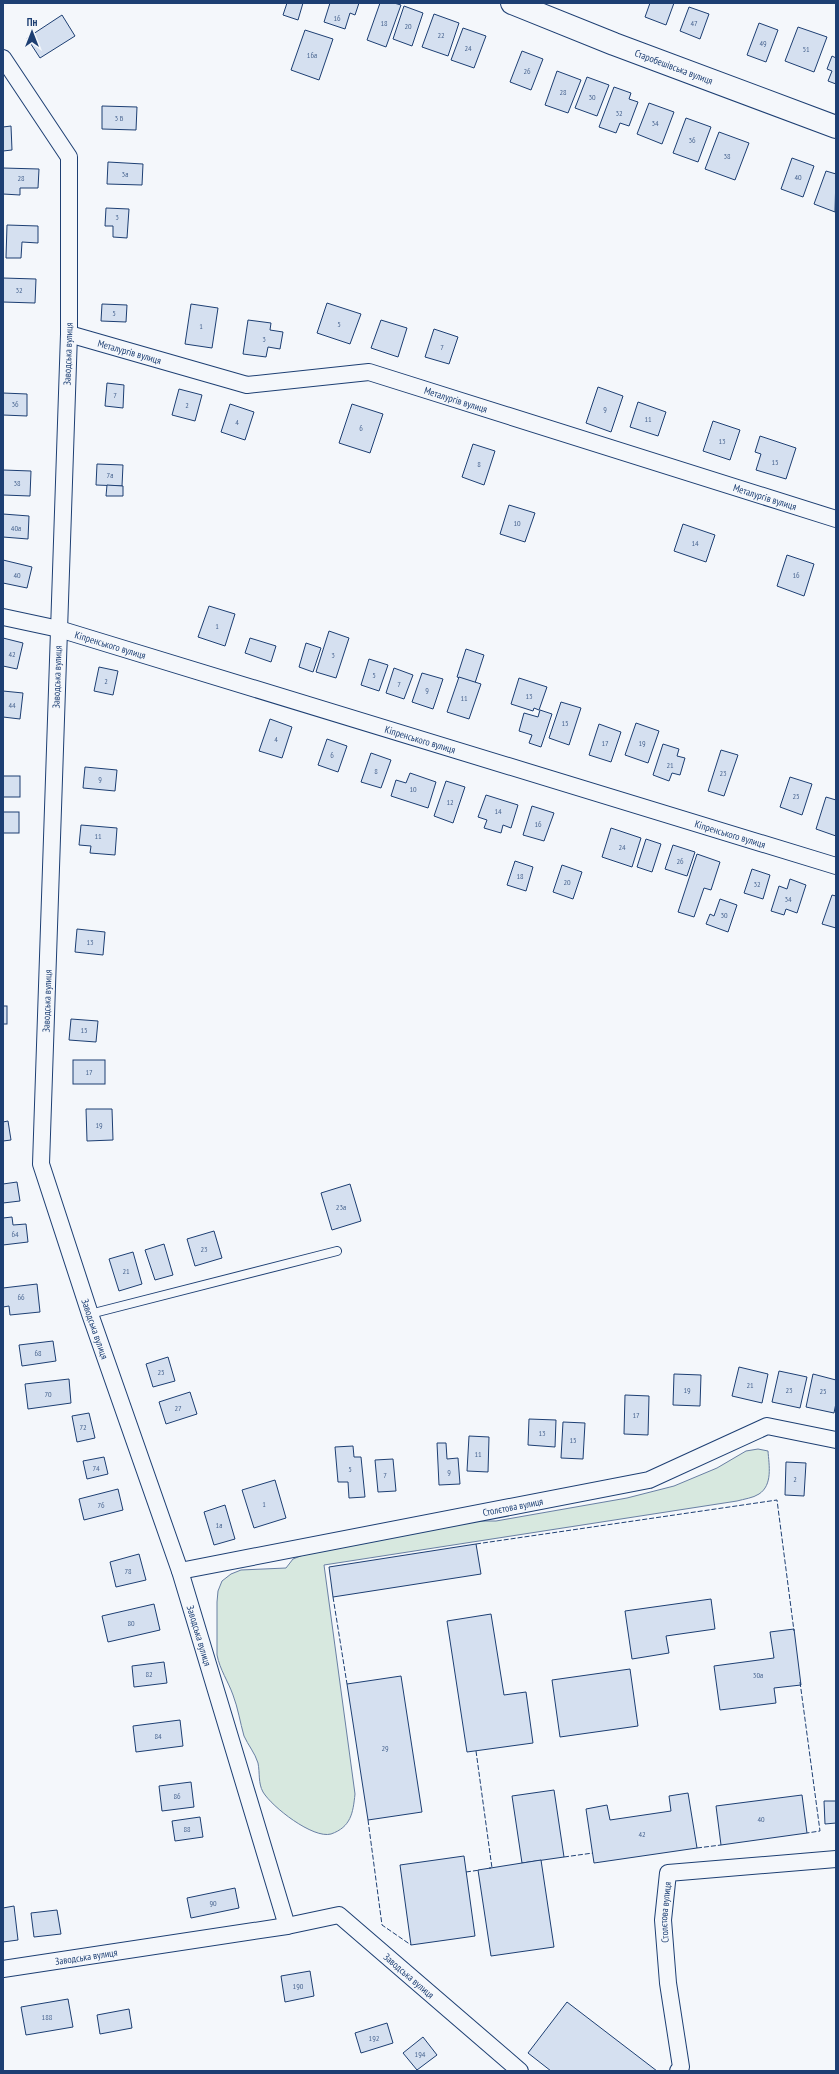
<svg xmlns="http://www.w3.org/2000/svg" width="839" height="2074" viewBox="0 0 839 2074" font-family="'PT Sans Narrow',sans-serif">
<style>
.green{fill:#d7e8df;stroke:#687fa3}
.building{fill:#d5e0f0;stroke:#1d3f73}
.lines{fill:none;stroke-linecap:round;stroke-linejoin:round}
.lane-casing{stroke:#1d3f73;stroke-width:10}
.street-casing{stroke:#1d3f73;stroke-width:18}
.secondary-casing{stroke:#1d3f73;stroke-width:24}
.lane{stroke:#f4f7fb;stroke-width:8}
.street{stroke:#f4f7fb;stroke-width:16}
.secondary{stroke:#f4f7fb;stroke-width:22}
.fence{stroke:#1d3f73;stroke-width:1;stroke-dasharray:5 2;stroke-linecap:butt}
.labels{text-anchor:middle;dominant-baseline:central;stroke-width:3;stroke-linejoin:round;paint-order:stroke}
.number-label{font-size:8px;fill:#4b6792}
.street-label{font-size:10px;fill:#1d3f73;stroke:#f4f7fb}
</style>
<rect width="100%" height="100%" fill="#f4f7fb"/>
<!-- green -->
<path class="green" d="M758,1449L768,1451C769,1465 773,1485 759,1494C753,1498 744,1499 737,1501L324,1565L355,1794C353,1813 351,1827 331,1834C313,1839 272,1807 263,1792C258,1783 260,1773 258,1763C255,1753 248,1745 244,1736C240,1722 238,1708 233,1695C228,1681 220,1670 217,1655V1602L218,1591L222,1581L231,1574L241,1570L286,1568L293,1559L303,1555L461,1521H496L627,1498L674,1486L717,1468L746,1451Z"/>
<!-- building -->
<g class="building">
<path d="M287,3H303L298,20L283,15Z"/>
<path d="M330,3H359L355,15L350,13L345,29L324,22Z"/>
<path d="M380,3H394L401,5L386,47L367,40Z"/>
<path d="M650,3H674L666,25L645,17Z"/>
<path d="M404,6L423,13L412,46L393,39Z"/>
<path d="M689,7L709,14L700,39L680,31Z"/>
<path d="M434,14L459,23L448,56L422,47Z"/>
<path d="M62,15L75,36L40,58L27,38Z"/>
<path d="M759,23L778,30L766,62L747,55Z"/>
<path d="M798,27L827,37L814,72L785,61Z"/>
<path d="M463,28L486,36L474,68L451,60Z"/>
<path d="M305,30L333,39L319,80L291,70Z"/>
<path d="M522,51L543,59L531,90L510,82Z"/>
<path d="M832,56L836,58V84L828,81L832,71L827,69Z"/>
<path d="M557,71L581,80L568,113L545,105Z"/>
<path d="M587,77L609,85L597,116L575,108Z"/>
<path d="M614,87L631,93L629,99L638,102L629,126L620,123L616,133L599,127Z"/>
<path d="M649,103L674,112L662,144L637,134Z"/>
<path d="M102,106L137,107L136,130L102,129Z"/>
<path d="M686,118L711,127L698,162L673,153Z"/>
<path d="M11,126L12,150L3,151V127Z"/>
<path d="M719,132L749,143L735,180L705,169Z"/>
<path d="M792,158L814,166L803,197L781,189Z"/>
<path d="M108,162L143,164L142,185L107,184Z"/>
<path d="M3,168L39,169L38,188H20V195L3,194Z"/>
<path d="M826,171L836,174L835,212L814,204Z"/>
<path d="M106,208L129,209L127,238L113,237V226H105Z"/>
<path d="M7,225L38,226V243L22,242L21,258H6Z"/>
<path d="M3,278L36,279L35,303L3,302Z"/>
<path d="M327,303L361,314L350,344L317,333Z"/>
<path d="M102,304L127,305L126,322L101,321Z"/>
<path d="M191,304L218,308L212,348L185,344Z"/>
<path d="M248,320L271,323L270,330L283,332L280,349L268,347L266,357L243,354Z"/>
<path d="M381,320L407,328L398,357L371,348Z"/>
<path d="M434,329L458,337L449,364L425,357Z"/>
<path d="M107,383L124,385L123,408L105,406Z"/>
<path d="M598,387L623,396L611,432L586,423Z"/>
<path d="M179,389L202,395L195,421L172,415Z"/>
<path d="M3,393L27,394V416L3,415Z"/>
<path d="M638,402L666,412L658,436L630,427Z"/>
<path d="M230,404L254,412L245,440L221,432Z"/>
<path d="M352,404L383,414L370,453L339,443Z"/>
<path d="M713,421L740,430L730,460L703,451Z"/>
<path d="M760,436L796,448L786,479L756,470L761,454L755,452Z"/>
<path d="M473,444L495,451L484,485L462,477Z"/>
<path d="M97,464L123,465L122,486L96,485Z"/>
<path d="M3,470L31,471L30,496L3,495Z"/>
<path d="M107,485L123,486V496H106Z"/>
<path d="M509,505L535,513L525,542L500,534Z"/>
<path d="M3,514L29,516L28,539L3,537Z"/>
<path d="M683,524L715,535L706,562L674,551Z"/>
<path d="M787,555L814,564L804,596L777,586Z"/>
<path d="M3,560L32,567L27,588L3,583Z"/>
<path d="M209,606L235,614L225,646L198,637Z"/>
<path d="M329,631L349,638L336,678L316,672Z"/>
<path d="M3,638L23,643L17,669L3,666Z"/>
<path d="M250,638L276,646L271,662L245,653Z"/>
<path d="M306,643L321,648L313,672L299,667Z"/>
<path d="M466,649L484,655L475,683L457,677Z"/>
<path d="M369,659L388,665L379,691L361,685Z"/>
<path d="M99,667L118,671L113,695L94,691Z"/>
<path d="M394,668L413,675L404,699L386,693Z"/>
<path d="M422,673L443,679L433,709L412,702Z"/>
<path d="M459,677L481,684L469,719L447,712Z"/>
<path d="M519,678L547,687L539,710L534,708L533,711L511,704Z"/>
<path d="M3,691L23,693L20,719L3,717Z"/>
<path d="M561,702L581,708L569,745L549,738Z"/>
<path d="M540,710L552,714L541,747L529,743L532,735L519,731L524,713L538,717Z"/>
<path d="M270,719L292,727L282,758L259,751Z"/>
<path d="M636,723L659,731L648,763L625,755Z"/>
<path d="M599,724L621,732L611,762L589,755Z"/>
<path d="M327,739L347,746L338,772L318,765Z"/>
<path d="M663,744L679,749L677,756L685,758L680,775L672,773L669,781L653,775Z"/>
<path d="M721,750L738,755L724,796L708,791Z"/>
<path d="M371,753L391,760L381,788L361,782Z"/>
<path d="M85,767L117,770L115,791L83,788Z"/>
<path d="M410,773L436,782L428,808L391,796L396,780L406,783Z"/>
<rect x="3" y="776" width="17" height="21"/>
<path d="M790,777L812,784L802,815L780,807Z"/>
<path d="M446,781L465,787L453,823L434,816Z"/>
<path d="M486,795L518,805L511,828L503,825L501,833L484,828L487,820L478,817Z"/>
<path d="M826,797L836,800V836L816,829Z"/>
<path d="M532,806L554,813L544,841L523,835Z"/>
<rect x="3" y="812" width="16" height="21"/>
<path d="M81,825L117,828L115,855L90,853L91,846L79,845Z"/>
<path d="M611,828L641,838L632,867L602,857Z"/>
<path d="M646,839L661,844L652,872L637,867Z"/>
<path d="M673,845L695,852L687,876L665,869Z"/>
<path d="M697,854L720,862L711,890L704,888L694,917L678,912Z"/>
<path d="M515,861L533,867L526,891L507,885Z"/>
<path d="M562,865L582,872L573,899L553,892Z"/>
<path d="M752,869L770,875L763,899L744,893Z"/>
<path d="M790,879L806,885L797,913L786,909L784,915L771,911L779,886L787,889Z"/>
<path d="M832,895L836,896V928L822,924Z"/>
<path d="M720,899L737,905L728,932L706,924L710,914L714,916Z"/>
<path d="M77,929L105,932L103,955L75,952Z"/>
<rect x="3" y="1006" width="4" height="18"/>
<path d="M71,1019L98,1021L96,1042L69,1040Z"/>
<rect x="73" y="1060" width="32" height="24"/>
<path d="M86,1109H112L113,1140L87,1141Z"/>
<path d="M8,1121L11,1140L3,1141V1122Z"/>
<path d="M17,1182L20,1201L3,1203V1184Z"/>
<path d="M350,1184L361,1221L332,1230L321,1193Z"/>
<path d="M12,1217L13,1225L26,1224L28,1242L3,1245V1218Z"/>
<path d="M214,1231L222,1258L195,1266L187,1239Z"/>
<path d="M164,1244L173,1275L155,1280L145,1250Z"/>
<path d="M133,1252L142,1284L119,1291L109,1259Z"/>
<path d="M37,1284L40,1312L10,1315L9,1306L3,1307V1288Z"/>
<path d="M53,1341L56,1361L22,1366L19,1345Z"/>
<path d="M168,1357L175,1381L153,1387L146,1364Z"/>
<path d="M739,1367L768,1374L762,1403L732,1396Z"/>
<path d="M779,1371L807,1377L800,1408L772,1402Z"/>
<path d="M674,1374L701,1375L700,1406L673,1405Z"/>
<path d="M813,1374L836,1380V1403L834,1413L806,1407Z"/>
<path d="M69,1379L71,1403L28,1409L25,1384Z"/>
<path d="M190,1392L197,1414L166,1424L159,1402Z"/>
<path d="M625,1395L649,1396L648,1435L624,1434Z"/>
<path d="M89,1413L95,1438L77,1442L72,1416Z"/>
<path d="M529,1419L556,1420L555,1447L528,1445Z"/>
<path d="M563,1422L585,1423L583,1459L561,1458Z"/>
<path d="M469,1436L489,1437L488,1472L467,1471Z"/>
<path d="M437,1443H446L447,1459L458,1458L460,1484L439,1485Z"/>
<path d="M353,1446L354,1457H361L365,1497L349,1498L348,1482H338L335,1447Z"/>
<path d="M104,1457L108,1474L87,1479L83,1461Z"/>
<path d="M393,1459L396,1491L378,1492L375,1460Z"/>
<path d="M786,1462L806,1463L804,1496L785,1495Z"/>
<path d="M275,1480L286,1518L254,1528L242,1490Z"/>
<path d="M118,1489L123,1510L84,1520L79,1499Z"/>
<path d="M225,1505L235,1539L214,1545L204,1512Z"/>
<path d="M476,1544L481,1574L333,1597L329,1567Z"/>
<path d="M139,1554L146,1580L116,1587L110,1562Z"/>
<path d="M711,1599L715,1629L666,1636L669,1653L632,1659L625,1611Z"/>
<path d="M154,1604L160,1630L108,1642L102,1616Z"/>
<path d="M491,1614L504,1695L526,1692L533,1743L467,1752L447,1621Z"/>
<path d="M794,1629L801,1685L774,1688L776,1703L720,1710L714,1666L774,1658L770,1632Z"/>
<path d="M164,1662L167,1683L134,1687L132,1666Z"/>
<path d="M630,1669L638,1726L560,1737L552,1680Z"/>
<path d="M401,1676L422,1812L368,1820L347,1684Z"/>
<path d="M180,1720L183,1746L136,1752L133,1726Z"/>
<path d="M191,1782L194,1807L162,1811L159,1786Z"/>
<path d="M554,1790L564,1857L522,1863L512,1796Z"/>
<path d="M688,1793L697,1848L594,1863L586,1809L607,1805L610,1820L671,1811L669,1796Z"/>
<path d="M802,1795L807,1833L721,1845L716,1806Z"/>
<path d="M824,1801H836V1823L825,1824Z"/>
<path d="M200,1817L203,1837L175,1841L172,1821Z"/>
<path d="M464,1856L475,1936L411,1945L400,1865Z"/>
<path d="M541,1860L554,1947L491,1956L478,1870Z"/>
<path d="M235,1888L239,1908L191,1918L187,1898Z"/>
<path d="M14,1906L18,1940L3,1942V1908Z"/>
<path d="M57,1910L61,1934L34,1937L31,1913Z"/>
<path d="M310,1971L314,1996L285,2002L281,1976Z"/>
<path d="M68,1999L73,2027L26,2035L21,2007Z"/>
<path d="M567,2002L657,2071H551L528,2053Z"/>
<path d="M129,2009L132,2028L100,2034L97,2015Z"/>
<path d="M387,2023L393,2043L361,2053L355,2033Z"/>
<path d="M423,2037L437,2055L417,2070L403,2053Z"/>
</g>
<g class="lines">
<!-- lane casing -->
<g class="lane-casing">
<path id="lane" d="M90,1314L337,1251"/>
</g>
<!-- street casing -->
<g class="street-casing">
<g id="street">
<path id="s1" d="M3,58L69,157V334L41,1164L90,1314L180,1571L287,1926L339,1915L520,2071"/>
<path id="s2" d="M69,334L247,385L369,372L836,519"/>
<path id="s3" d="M3,617L59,629L836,866"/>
<path id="s4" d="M180,1571L649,1480L767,1426L836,1440"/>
<path id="s5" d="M3,1969L287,1926"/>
<path id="s6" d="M678,2071L681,2067L668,1983L663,1920L668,1873L836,1859"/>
</g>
</g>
<!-- secondary casing -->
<g class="secondary-casing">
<g id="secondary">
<path id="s7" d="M512,3L614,44L836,127"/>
</g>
</g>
<!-- lane -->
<use href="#lane" class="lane"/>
<!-- street -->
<use href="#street" class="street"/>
<!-- secondary -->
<use href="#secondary" class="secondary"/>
<!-- fence -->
<g class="fence">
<path d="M476,1544L777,1500L794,1631"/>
<path d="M333,1597L347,1684"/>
<path d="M800,1682L820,1831L807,1833"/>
<path d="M476,1751L492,1868H489"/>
<path d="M368,1820L382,1925L411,1945"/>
<path d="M697,1848L721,1845"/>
<path d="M564,1857L593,1853"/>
<path d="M466,1872L480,1870"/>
</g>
</g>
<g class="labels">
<!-- number labels -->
<g class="number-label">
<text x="337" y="18">16</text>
<text x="384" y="23">18</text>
<text x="694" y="23">47</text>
<text x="408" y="26">20</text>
<text x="441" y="35">22</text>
<text x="763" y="43">49</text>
<text x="468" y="48">24</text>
<text x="806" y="49">51</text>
<text x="312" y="55">16а</text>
<text x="527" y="71">26</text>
<text x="563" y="92">28</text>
<text x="592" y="97">30</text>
<text x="619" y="113">32</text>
<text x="119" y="118">3 Б</text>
<text x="655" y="123">34</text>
<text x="692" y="140">36</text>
<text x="727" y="156">38</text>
<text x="125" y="174">3а</text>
<text x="798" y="177">40</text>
<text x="21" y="178">28</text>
<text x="117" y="217">3</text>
<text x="19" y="290">32</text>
<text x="114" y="313">5</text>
<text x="339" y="324">5</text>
<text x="201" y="326">1</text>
<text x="264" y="339">3</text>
<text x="442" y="347">7</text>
<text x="115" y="395">7</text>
<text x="15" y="404">36</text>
<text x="187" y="405">2</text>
<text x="605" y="409">9</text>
<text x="648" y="419">11</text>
<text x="237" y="422">4</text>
<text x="361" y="428">6</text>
<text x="722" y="441">13</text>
<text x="775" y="462">15</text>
<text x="479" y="464">8</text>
<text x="110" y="475">7а</text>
<text x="17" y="483">38</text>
<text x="517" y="523">10</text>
<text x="16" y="528">40а</text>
<text x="695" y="543">14</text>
<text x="17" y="575">40</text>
<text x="796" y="575">16</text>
<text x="217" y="626">1</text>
<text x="12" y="654">42</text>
<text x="333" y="655">3</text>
<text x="374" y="675">5</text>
<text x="106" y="681">2</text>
<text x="399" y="684">7</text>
<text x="427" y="690">9</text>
<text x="529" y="696">13</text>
<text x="464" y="698">11</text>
<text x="12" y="705">44</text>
<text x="565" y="723">15</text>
<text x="276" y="739">4</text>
<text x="605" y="743">17</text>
<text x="642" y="743">19</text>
<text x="332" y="755">6</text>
<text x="670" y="765">21</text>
<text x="376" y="771">8</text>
<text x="723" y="773">23</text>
<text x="100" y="779">9</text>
<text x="413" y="789">10</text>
<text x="796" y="796">25</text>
<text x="450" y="802">12</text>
<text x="498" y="811">14</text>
<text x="538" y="824">16</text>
<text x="98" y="836">11</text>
<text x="622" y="847">24</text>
<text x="680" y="861">26</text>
<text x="520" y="876">18</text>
<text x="567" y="882">20</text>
<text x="757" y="884">32</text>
<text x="788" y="899">34</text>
<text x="724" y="915">30</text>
<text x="90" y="942">13</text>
<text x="84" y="1030">15</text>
<text x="89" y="1072">17</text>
<text x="99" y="1125">19</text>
<text x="341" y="1207">23а</text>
<text x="15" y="1234">64</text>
<text x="204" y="1249">23</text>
<text x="126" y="1271">21</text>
<text x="21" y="1297">66</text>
<text x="38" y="1353">68</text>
<text x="161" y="1372">25</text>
<text x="750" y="1385">21</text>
<text x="687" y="1390">19</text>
<text x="789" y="1390">23</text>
<text x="823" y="1391">25</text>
<text x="48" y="1394">70</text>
<text x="178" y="1408">27</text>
<text x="636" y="1415">17</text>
<text x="83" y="1427">72</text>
<text x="542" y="1433">13</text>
<text x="573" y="1440">15</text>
<text x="478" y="1454">11</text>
<text x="96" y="1468">74</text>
<text x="350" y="1469">5</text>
<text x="449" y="1472">9</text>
<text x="385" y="1475">7</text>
<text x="795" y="1479">2</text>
<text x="264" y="1504">1</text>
<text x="101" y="1505">76</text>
<text x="219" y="1525">1а</text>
<text x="128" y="1571">78</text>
<text x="131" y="1623">80</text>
<text x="149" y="1674">82</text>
<text x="758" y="1675">30а</text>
<text x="158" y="1736">84</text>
<text x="385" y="1748">29</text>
<text x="177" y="1796">86</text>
<text x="761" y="1819">40</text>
<text x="187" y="1829">88</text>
<text x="642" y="1834">42</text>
<text x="213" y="1903">90</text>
<text x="298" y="1986">190</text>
<text x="47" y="2017">188</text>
<text x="374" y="2038">192</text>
<text x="420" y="2054">194</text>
</g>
<!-- street labels -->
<g class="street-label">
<text stroke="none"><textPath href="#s7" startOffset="174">Старобешівська вулиця</textPath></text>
<text stroke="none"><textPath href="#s2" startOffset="63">Металургів вулиця</textPath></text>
<text transform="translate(68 354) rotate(-88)">Заводська вулиця</text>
<text stroke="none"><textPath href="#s2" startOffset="399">Металургів вулиця</textPath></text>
<text stroke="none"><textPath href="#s2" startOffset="723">Металургів вулиця</textPath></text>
<text stroke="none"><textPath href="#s3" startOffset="111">Кіпренського вулиця</textPath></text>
<text transform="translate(57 677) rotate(-88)">Заводська вулиця</text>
<text stroke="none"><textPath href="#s3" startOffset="435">Кіпренського вулиця</textPath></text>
<text stroke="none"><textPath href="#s3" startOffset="759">Кіпренського вулиця</textPath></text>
<text transform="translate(47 1001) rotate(-88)">Заводська вулиця</text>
<text stroke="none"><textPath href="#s1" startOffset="1300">Заводська вулиця</textPath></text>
<text stroke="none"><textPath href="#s4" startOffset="339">Столєтова вулиця</textPath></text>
<text stroke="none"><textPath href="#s1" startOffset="1624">Заводська вулиця</textPath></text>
<text stroke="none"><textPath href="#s6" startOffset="161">Столєтова вулиця</textPath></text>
<text stroke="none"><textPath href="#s5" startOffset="84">Заводська вулиця</textPath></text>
<text stroke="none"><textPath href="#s1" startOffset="2073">Заводська вулиця</textPath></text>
</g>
</g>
<!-- border -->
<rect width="839" height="2074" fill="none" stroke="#1d3f73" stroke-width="8"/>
<!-- north arrow -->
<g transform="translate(32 32)" stroke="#f4f7fb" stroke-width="3" paint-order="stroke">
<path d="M0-3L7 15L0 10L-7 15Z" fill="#1d3f73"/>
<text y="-6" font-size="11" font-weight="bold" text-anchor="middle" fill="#1d3f73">Пн</text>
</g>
</svg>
